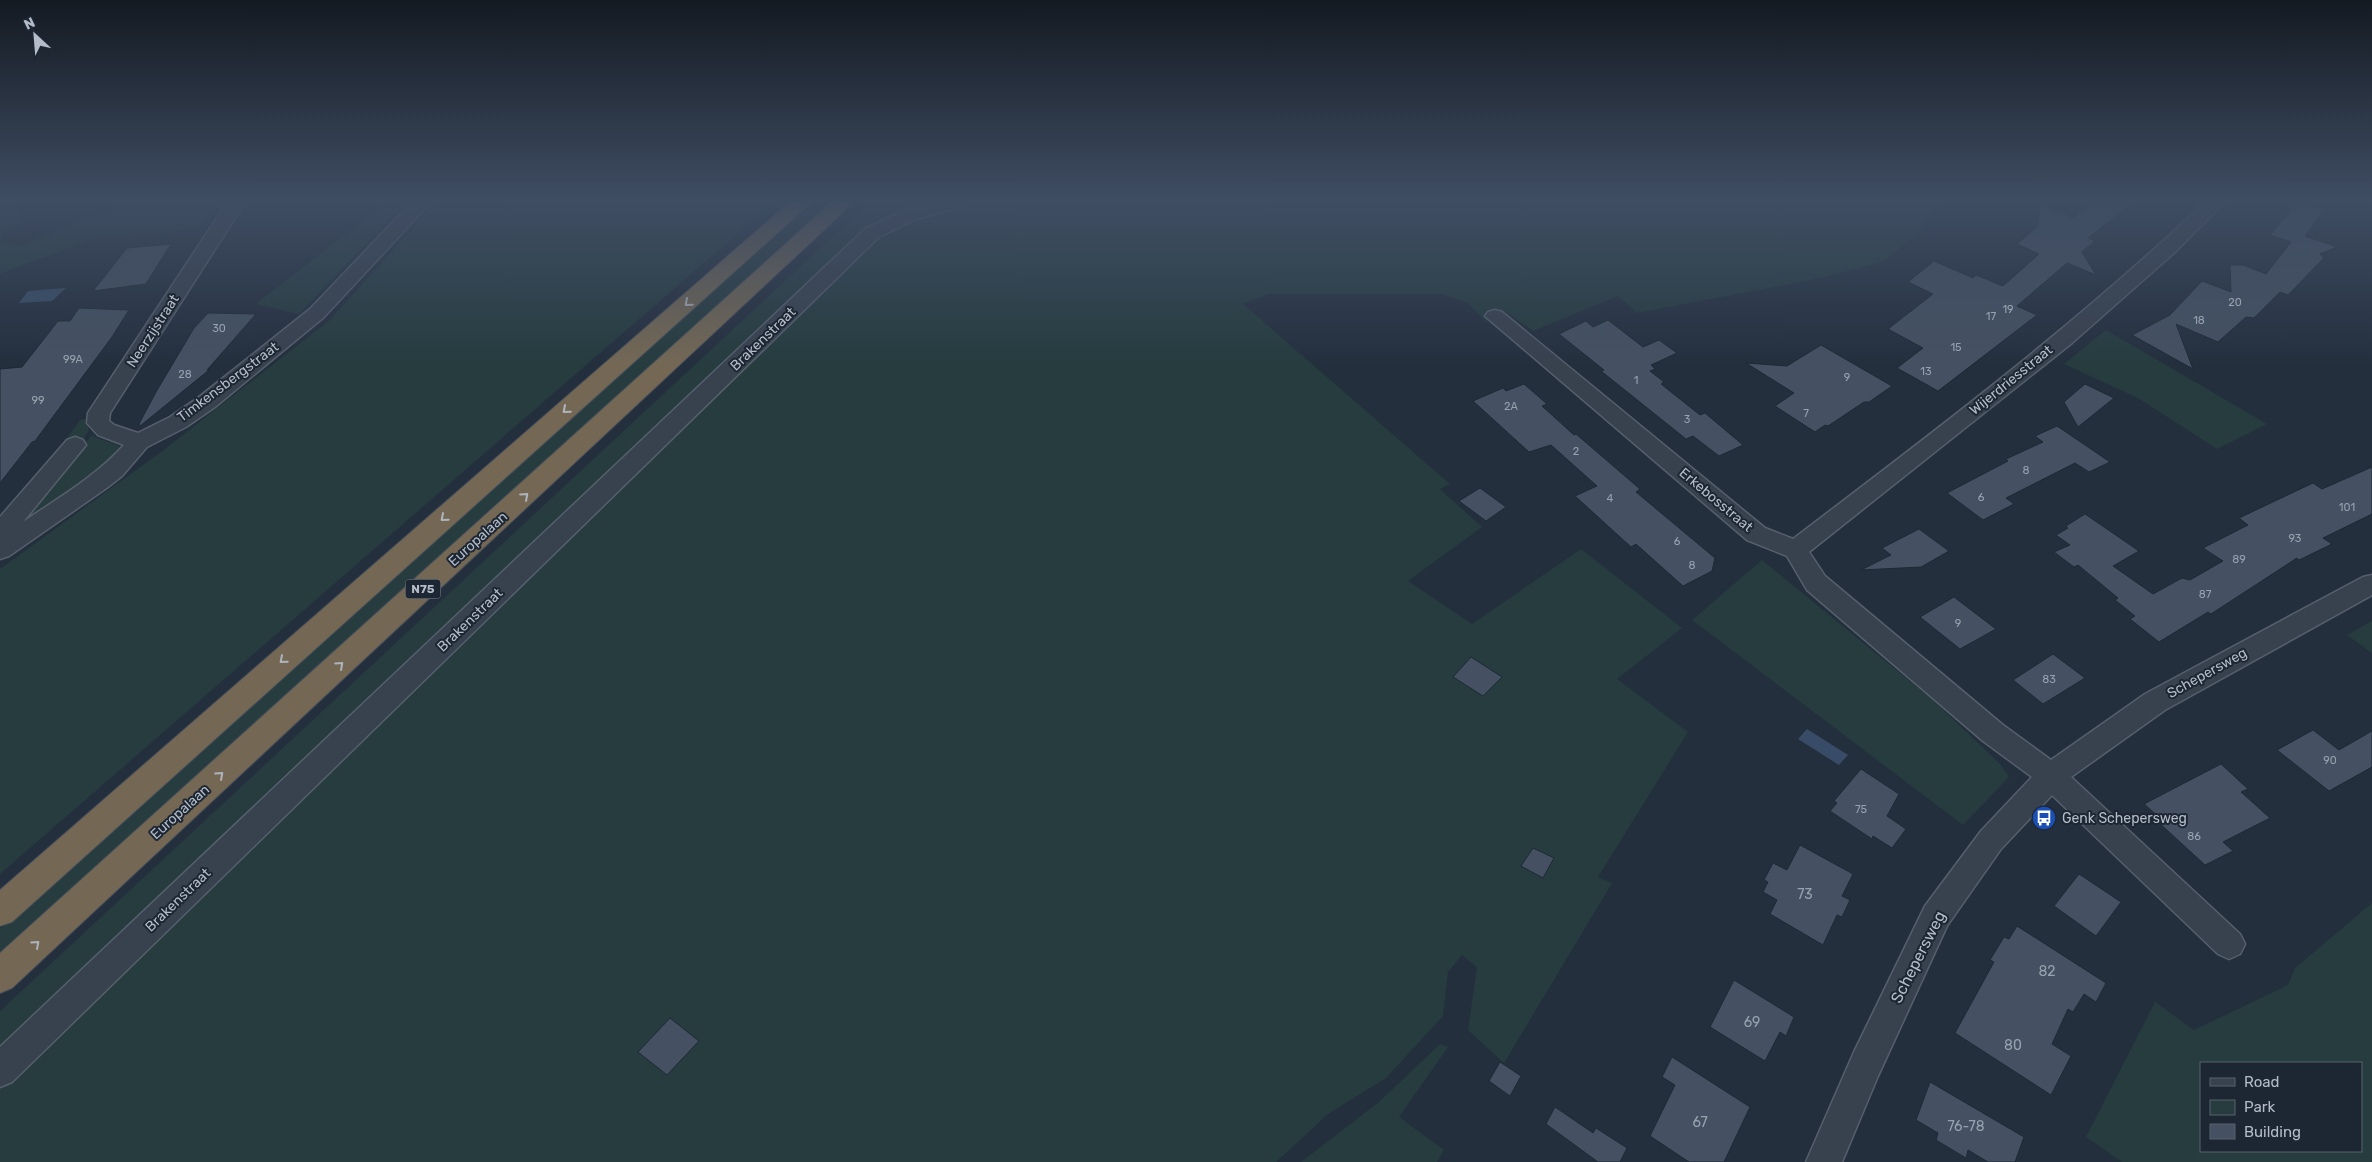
<svg xmlns="http://www.w3.org/2000/svg" width="2372" height="1162" viewBox="0 0 2372 1162" font-family="Rubik,sans-serif">
<style>
.green{fill:#263c3f;fill-rule:evenodd}
.water{fill:#394c67}
.building{fill:#455162;stroke:#1f2835}
.lines{fill:none;stroke-linecap:round;stroke-linejoin:round}
.minor-casing{stroke:#565f6c;stroke-width:3}
.highway-casing{stroke:#434c59;stroke-width:2}
.minor{fill:#38414e;fill-rule:evenodd}
.highway{fill:#746855;fill-rule:evenodd}
.oneway{stroke:#aeb4bd}
.labels{text-anchor:middle;dominant-baseline:central;stroke-width:4;stroke-linejoin:round;paint-order:stroke}
.number-label{font-size:11px;fill:#98a1af}
.shield{fill:#1d2633;stroke:#878f9c;stroke-width:1}
.shield-label{font-size:12px;font-weight:bold;fill:#b4bcc9}
.street-label{font-size:14px;fill:#b4bcc9;stroke:#1d2633}
.poi-label{font-size:14px;fill:#b4bcc9;stroke:#1d2633;text-anchor:start}
.near-number-label{font-size:14px;fill:#98a1af}
.near-street-label{font-size:16px;fill:#b4bcc9;stroke:#1d2633}
</style>
<rect width="100%" height="100%" fill="#242f3e"/>
<!-- green -->
<g class="green">
<path d="M0,201H22L15,204L25,222L4,231L1,242L19,246L120,206L165,201H217L198,228L99,236L0,274Z"/>
<path d="M388,201H407L299,314L256,304Z"/>
<path d="M437,201H775L0,874V569L161,452L330,320Z"/>
<path d="M815,201H833L0,955V929Z"/>
<path d="M871,201H948L891,217L0,1056V1011Z"/>
<path d="M988,201H1944L1916,234L1883,262L1816,279L1637,313L1618,296L1533,331L1505,311L1487,319V323L1468,303L1442,294H1269L1243,304L1450,484L1440,489L1482,527L1408,581L1472,624L1581,549L1682,628L1617,679L1688,732L1598,877L1612,883L1504,1063L1468,1030L1477,967L1462,955L1448,972L1443,1016L1386,1078L1328,1114L1276,1162H0V1083L881,238L896,227Z"/>
<path d="M2106,330L2267,424L2217,449L2138,398L2064,364Z"/>
<path d="M86,419L89,431L81,442H64L80,420Z"/>
<path d="M92,435C101,441 111,441 120,447L116,460L35,516L28,518V514Z"/>
<path d="M1762,560L1934,701L2001,765L2009,777L1963,825L1692,620Z"/>
<path d="M2372,621V653L2347,635Z"/>
<path d="M2372,903V1162H2122L2086,1137L2155,1002L2194,1030L2288,985L2295,968ZM2361,1063V1151H2201V1063Z"/>
<path d="M1440,1044L1448,1047L1399,1117L1444,1150L1437,1162H1301L1379,1102Z"/>
</g>
<!-- water -->
<g class="water">
<path d="M66,288L52,301L19,303L28,291Z"/>
<path d="M1807,729L1848,755L1839,765L1798,739Z"/>
</g>
<!-- building -->
<g class="building">
<path d="M2094,201H2135L2088,238L2095,241L2082,252L2096,275L2067,263L2017,306L2037,315L1938,391L1897,368L1923,348L1888,329L1933,294L1908,282L1934,261L1973,278L1976,275L2003,286L2039,254L2017,244L2038,226L2040,204L2073,218Z"/>
<path d="M2298,201L2325,209L2305,236L2337,247L2320,254L2324,258L2288,295L2280,292L2254,318L2246,317L2218,342L2176,324L2193,369L2132,335L2170,315L2202,281L2231,292L2230,265H2243L2266,274L2291,242L2270,235Z"/>
<path d="M171,244L146,284L93,291L127,248Z"/>
<path d="M79,308L129,310L112,337L35,441L32,442L0,483V369L22,367L58,321H70Z"/>
<path d="M208,313L256,314L207,370H209L140,426L139,424L156,392L194,328Z"/>
<path d="M1608,320L1643,347L1659,340L1677,353L1651,365L1655,369L1650,371L1664,382L1661,384L1700,415L1705,413L1743,445L1719,456L1693,436L1686,439L1601,371L1604,370L1559,334L1586,321L1593,327Z"/>
<path d="M1821,345L1892,386L1869,402H1864L1828,426L1825,425L1815,432L1775,406L1794,393L1746,363L1787,366Z"/>
<path d="M1524,384L1547,404L1542,406L1574,435L1576,434L1640,489L1636,492L1715,558L1712,571L1683,586L1636,544L1631,547L1575,496L1597,486L1551,445L1529,452L1473,401L1503,388L1506,391Z"/>
<path d="M2085,384L2114,398L2078,427L2064,402Z"/>
<path d="M2057,426L2110,462L2089,472L2075,463L2006,498L2014,504L1983,520L1947,493L2008,461L2006,459L2043,442L2035,436Z"/>
<path d="M2372,467V514L2323,538L2332,544L2299,560L2297,558L2211,614L2208,612L2159,642L2130,619L2135,616L2115,600L2118,598L2078,565L2074,567L2054,552L2070,545L2056,535L2068,528L2066,526L2085,514L2139,551L2113,566L2153,594L2182,578L2190,580L2223,561L2203,548L2248,525L2239,518L2313,483L2322,489Z"/>
<path d="M1480,488L1506,507L1486,521L1459,501Z"/>
<path d="M1919,529L1949,551L1921,567L1861,570L1891,555L1882,548Z"/>
<path d="M1954,597L1996,629L1960,649L1920,617Z"/>
<path d="M2053,654L2085,678L2043,704L2013,680Z"/>
<path d="M1471,657L1502,677L1483,696L1453,677Z"/>
<path d="M2313,730L2339,750L2372,731V767L2329,791L2277,750Z"/>
<path d="M2221,764L2248,789L2241,792L2270,818L2223,842L2233,851L2205,865L2156,820L2160,818L2144,804Z"/>
<path d="M1861,769L1899,794L1887,816L1906,829L1892,848L1873,836L1872,839L1830,811L1837,803L1834,801Z"/>
<path d="M1800,845L1853,874L1842,896L1850,900L1842,917L1837,915L1823,945L1770,914L1777,900L1763,892L1768,882L1764,880L1773,863L1787,870Z"/>
<path d="M1533,848L1554,858L1543,878L1521,866Z"/>
<path d="M2079,874L2121,902L2096,936L2054,906Z"/>
<path d="M2017,926L2106,983L2096,1002L2084,994L2073,1012L2068,1009L2052,1044L2071,1056L2051,1095L1955,1033L1994,962L1990,960L2004,937L2009,939Z"/>
<path d="M1734,980L1794,1017L1786,1036L1780,1032L1765,1061L1710,1027Z"/>
<path d="M670,1018L699,1041L667,1075L638,1052Z"/>
<path d="M1672,1057L1750,1107L1724,1162H1689L1650,1136L1675,1085L1662,1077Z"/>
<path d="M1500,1062L1521,1076L1510,1096L1489,1081Z"/>
<path d="M1930,1082L2024,1137L2015,1162H1988L1968,1150L1966,1158L1936,1140L1938,1133L1916,1120Z"/>
<path d="M1555,1107L1593,1133L1596,1128L1627,1148L1620,1162H1598L1546,1124Z"/>
</g>
<g class="lines">
<!-- minor casing -->
<g class="minor-casing">
<g id="minor">
<path d="M228,201H246L110,413L109,421L114,425L138,433L170,417L199,397L310,309L413,201H432L324,317L215,407L186,427L147,447L122,476L108,487L9,556L0,559V517L67,440L75,437L83,440L86,445L23,522C58,498 95,477 124,445L98,435L87,423L88,413Z"/>
<path d="M940,201H969L967,205L914,220L879,237L12,1082L0,1087V1047L865,229L900,212Z"/>
<path d="M2206,201H2226L2175,252L2072,343L1809,552L1825,576L2003,725L2051,760L2145,694L2363,577L2372,575V595L2165,710L2071,777L2240,934L2245,944L2240,954L2229,959L2218,954L2052,795L2001,849L1947,926L1878,1076L1842,1162H1806L1854,1052L1925,906L1981,831L2032,777L1983,741L1807,590L1787,556L1747,540L1485,316L1488,312L1495,310L1502,312L1765,528L1793,539C1935,431 2077,324 2206,201Z"/>
</g>
</g>
<!-- highway casing -->
<g class="highway-casing">
<g id="highway">
<path d="M791,201H813L12,922L0,926V890Z"/>
<path d="M833,201H855L12,988L0,993V953Z"/>
</g>
</g>
<!-- minor -->
<use href="#minor" class="minor"/>
<!-- highway -->
<use href="#highway" class="highway"/>
</g>
<!-- one-way arrows -->
<defs><path id="oneway-chevron" d="M-2-3.5L2.5 0L-2 3.5" fill="none" stroke-width="1.6" stroke-linecap="round" stroke-linejoin="round" transform="scale(1.25)"/></defs>
<g class="oneway">
<use href="#oneway-chevron" transform="translate(688 303) rotate(139)"/>
<use href="#oneway-chevron" transform="translate(566 410) rotate(139)"/>
<use href="#oneway-chevron" transform="translate(525 496) rotate(-42)"/>
<use href="#oneway-chevron" transform="translate(444 518) rotate(139)"/>
<use href="#oneway-chevron" transform="translate(283 660) rotate(139)"/>
<use href="#oneway-chevron" transform="translate(340 665) rotate(-42)"/>
<use href="#oneway-chevron" transform="translate(220 775) rotate(-42)"/>
<use href="#oneway-chevron" transform="translate(36 944) rotate(-42)"/>
</g>
<!-- sky -->
<linearGradient id="sky" x2="0" y2="1"><stop stop-color="#141a22"/><stop offset="0.55" stop-color="#3f4d63"/><stop offset="1" stop-color="#3f4d63" stop-opacity="0"/></linearGradient>
<rect width="2372" height="364" fill="url(#sky)"/>
<!-- icons -->
<defs>
<g id="bus-disc" transform="scale(1.25)"><circle r="9.5" fill="#1a4fb4" stroke="#1d2633"/><path d="M-5-6H5V4H4V6H2V4H-2V6H-4V4H-5ZM-3.5-4V0h7V-4ZM-3.5 1.2v1.5H-2V1.2ZM2 1.2v1.5H3.5V1.2Z" fill="#fff"/></g>
</defs>
<g fill-rule="evenodd">
<use href="#bus-disc" x="2044" y="818"/>
</g>
<g class="labels">
<!-- number labels -->
<g class="number-label">
<text x="2235" y="302">20</text>
<text x="2008" y="309">19</text>
<text x="1991" y="316">17</text>
<text x="2199" y="320">18</text>
<text x="219" y="328">30</text>
<text x="1956" y="347">15</text>
<text x="73" y="359">99A</text>
<text x="1926" y="371">13</text>
<text x="185" y="374">28</text>
<text x="1847" y="377">9</text>
<text x="1636" y="380">1</text>
<text x="38" y="400">99</text>
<text x="1511" y="406">2A</text>
<text x="1806" y="413">7</text>
<text x="1687" y="419">3</text>
<text x="1576" y="451">2</text>
<text x="2026" y="470">8</text>
<text x="1981" y="497">6</text>
<text x="1610" y="498">4</text>
<text x="2347" y="507">101</text>
<text x="2295" y="538">93</text>
<text x="1677" y="541">6</text>
<text x="2239" y="559">89</text>
<text x="1692" y="565">8</text>
<text x="2205" y="594">87</text>
<text x="1958" y="623">9</text>
<text x="2049" y="679">83</text>
<text x="2330" y="760">90</text>
<text x="1861" y="809">75</text>
<text x="2194" y="836">86</text>
</g>
<!-- shield labels -->
<rect class="shield" x="405.5" y="579.5" width="35" height="19" rx="4"/>
<g class="shield-label">
<text x="423" y="589">N75</text>
</g>
<!-- street labels -->
<g class="street-label">
<text transform="translate(153 331) rotate(-57)">Neerzijstraat</text>
<text transform="translate(763 339) rotate(-44)">Brakenstraat</text>
<text transform="translate(2011 380) rotate(-39)">Wijerdriesstraat</text>
<text transform="translate(228 382) rotate(-37)">Timkensbergstraat</text>
<text transform="translate(1716 500) rotate(40)">Erkebosstraat</text>
<text transform="translate(478 539) rotate(-42)">Europalaan</text>
<text transform="translate(470 620) rotate(-44)">Brakenstraat</text>
<text transform="translate(2207 673) rotate(-29)">Schepersweg</text>
<text transform="translate(180 812) rotate(-42)">Europalaan</text>
<text transform="translate(178 900) rotate(-44)">Brakenstraat</text>
</g>
<!-- poi labels -->
<g class="poi-label">
<text x="2062" y="818">Genk Schepersweg</text>
</g>
<!-- near-number labels -->
<g class="near-number-label">
<text x="1805" y="894">73</text>
<text x="2047" y="971">82</text>
<text x="1752" y="1022">69</text>
<text x="2013" y="1045">80</text>
<text x="1700" y="1122">67</text>
<text x="1966" y="1126">76-78</text>
</g>
<!-- near-street labels -->
<g class="near-street-label">
<text transform="translate(1918 957) rotate(-63)">Schepersweg</text>
</g>
</g>
<!-- legend -->
<rect x="2200" y="1062" width="162" height="90" fill="#1d2633" stroke="#59626f"/>
<rect x="2210" y="1078" width="25" height="8" fill="#38414e" stroke="#59626f"/>
<text x="2244" y="1087" font-size="15" fill="#b4bcc9">Road</text>
<rect x="2210" y="1100" width="25" height="15" fill="#263c3f" stroke="#59626f"/>
<text x="2244" y="1112" font-size="15" fill="#b4bcc9">Park</text>
<rect x="2210" y="1124" width="25" height="15" fill="#455162" stroke="#59626f"/>
<text x="2244" y="1137" font-size="15" fill="#b4bcc9">Building</text>
<!-- north arrow -->
<g transform="translate(35 35) rotate(334)" stroke="#1d2633" stroke-width="4" paint-order="stroke">
<path d="M0-4L9 19L0 12L-9 19Z" fill="#b4bcc9"/>
<text y="-8" font-size="14" font-weight="bold" text-anchor="middle" fill="#b4bcc9">N</text>
</g>
</svg>
